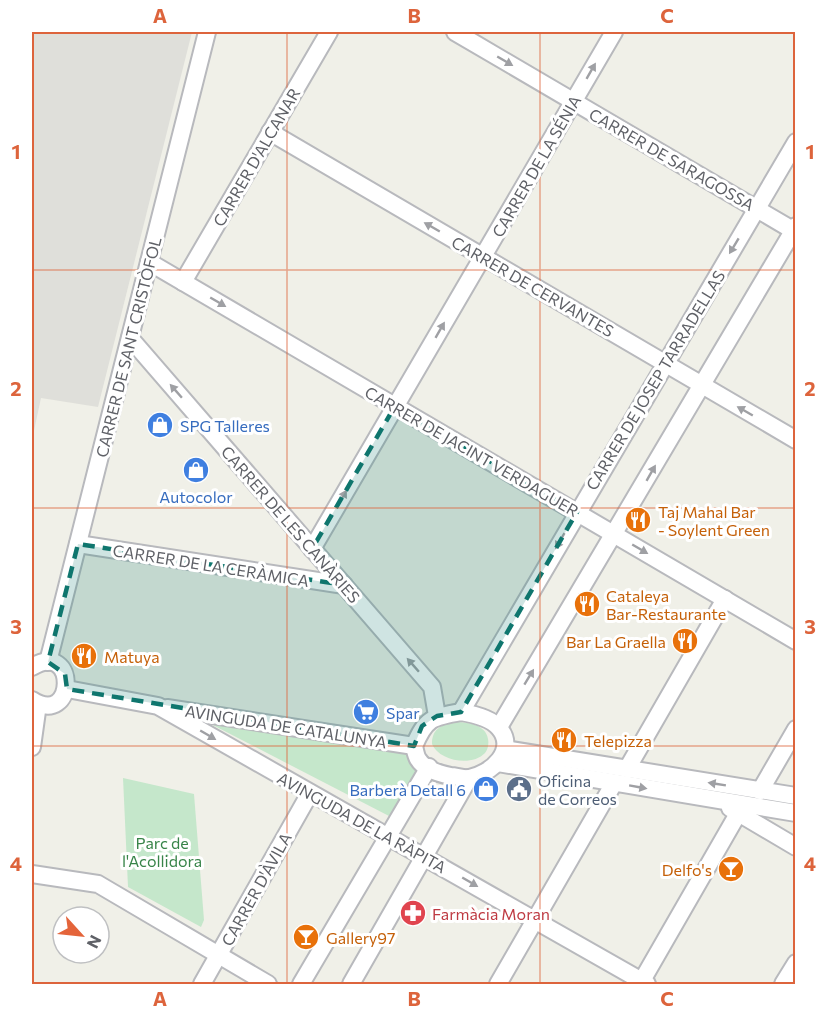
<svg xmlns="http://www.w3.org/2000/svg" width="827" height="1016" viewBox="0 0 827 1016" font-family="Commissioner,sans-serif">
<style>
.industrial{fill:#dfdfda}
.green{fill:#c5e7cb}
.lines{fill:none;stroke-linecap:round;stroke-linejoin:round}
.minor-casing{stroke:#b8b9bd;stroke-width:20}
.minor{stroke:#fff;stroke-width:16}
.oneway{fill:#9fa0a4}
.marked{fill:#0f766e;fill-opacity:0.2;stroke:#0f766e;stroke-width:4.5;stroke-dasharray:12 8;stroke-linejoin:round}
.grid{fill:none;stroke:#dd643c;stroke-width:1.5;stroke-opacity:0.55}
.labels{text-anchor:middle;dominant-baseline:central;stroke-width:6;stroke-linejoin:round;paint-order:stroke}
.street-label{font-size:16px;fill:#5f6167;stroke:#fff}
.shop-label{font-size:16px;fill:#366cbe;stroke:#fff;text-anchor:start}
.food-label{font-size:16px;fill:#c56008;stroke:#fff;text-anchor:start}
.service-label{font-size:16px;fill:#4e5e75;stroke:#fff;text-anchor:start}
.park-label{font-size:16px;fill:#388449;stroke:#fff}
.health-label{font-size:16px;fill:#be3a42;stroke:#fff;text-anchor:start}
.neatline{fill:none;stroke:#dd643c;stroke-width:2}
.grid-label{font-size:20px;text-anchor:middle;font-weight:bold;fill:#dd643c}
</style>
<rect width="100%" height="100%" fill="#f0f0e8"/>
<!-- industrial -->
<path class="industrial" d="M32,32H192L98,407L41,398L32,440Z"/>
<!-- green -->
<g class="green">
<path d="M203,720L406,751L417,774L389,816Z"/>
<path d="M454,722C466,722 486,724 488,739C489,744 488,749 485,753C472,767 439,761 432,744C432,729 441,725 454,722Z"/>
<path d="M123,778L194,794L204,920L201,927L128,887Z"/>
</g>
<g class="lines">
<!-- minor casing -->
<g class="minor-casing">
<g id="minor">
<path d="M455,32L796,232"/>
<path d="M270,132L796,440"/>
<path d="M149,262L796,641"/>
<path d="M183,282L329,32"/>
<path d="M130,338L432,687L437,716"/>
<path d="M78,544L344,585"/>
<path d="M312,549L614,32"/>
<path d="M48,662L207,32"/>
<path d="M32,667C78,639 76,728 32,700"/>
<path d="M67,689L158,706L647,984"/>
<path d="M167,708L414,746"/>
<path d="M461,712L796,142"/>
<path d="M461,712C473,714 491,718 499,728C518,750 491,774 469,778C464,779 456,776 451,776C440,774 424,769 418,759C416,756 415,750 414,746C426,718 432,717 461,712Z"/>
<path d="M499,727L796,226"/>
<path d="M32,747L38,704"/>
<path d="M505,749L796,796"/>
<path d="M498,763L796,813"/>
<path d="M627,769L725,599"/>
<path d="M760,791L796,729"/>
<path d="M730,808L796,847"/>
<path d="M32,874L98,884L268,984"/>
<path d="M202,984L310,793"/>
<path d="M301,984L429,767"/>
<path d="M351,984L469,778"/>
<path d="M498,984L614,783"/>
<path d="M640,984L743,805"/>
<path d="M783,984L796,963"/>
</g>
</g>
<!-- minor -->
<use href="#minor" class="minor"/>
</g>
<!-- one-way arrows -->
<defs><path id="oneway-solid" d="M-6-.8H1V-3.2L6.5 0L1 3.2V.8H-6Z" transform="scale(1.5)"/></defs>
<g class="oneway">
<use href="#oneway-solid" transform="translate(505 61) rotate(30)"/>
<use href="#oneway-solid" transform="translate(591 71) rotate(-60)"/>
<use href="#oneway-solid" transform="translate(432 227) rotate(-150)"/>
<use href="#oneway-solid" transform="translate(734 246) rotate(121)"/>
<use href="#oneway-solid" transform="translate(218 302) rotate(30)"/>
<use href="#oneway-solid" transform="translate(440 330) rotate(-60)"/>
<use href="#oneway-solid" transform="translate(176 391) rotate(-131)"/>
<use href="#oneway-solid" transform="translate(745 411) rotate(-150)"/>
<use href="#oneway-solid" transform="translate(651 473) rotate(-60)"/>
<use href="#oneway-solid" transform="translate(342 498) rotate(-60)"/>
<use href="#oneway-solid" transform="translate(560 541) rotate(120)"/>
<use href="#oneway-solid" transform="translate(640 549) rotate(30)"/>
<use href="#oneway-solid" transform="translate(413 665) rotate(-131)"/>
<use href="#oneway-solid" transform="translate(529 677) rotate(-59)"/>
<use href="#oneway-solid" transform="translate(208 735) rotate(30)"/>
<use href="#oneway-solid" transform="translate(717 784) rotate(-171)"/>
<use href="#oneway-solid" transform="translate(638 787) rotate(10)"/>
<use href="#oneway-solid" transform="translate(470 882) rotate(30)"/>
</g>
<!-- marked area -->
<path class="marked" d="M395,406L577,512L461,712L437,716L422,726L414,746L67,689L65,674L48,662L78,544L344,585L312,549Z"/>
<!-- grid -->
<path class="grid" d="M287,32V984M540,32V984M32,270H796M32,508H796M32,746H796"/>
<!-- icons -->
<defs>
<g id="shop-disc" transform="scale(1.35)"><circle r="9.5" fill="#3f7fe0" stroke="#fff"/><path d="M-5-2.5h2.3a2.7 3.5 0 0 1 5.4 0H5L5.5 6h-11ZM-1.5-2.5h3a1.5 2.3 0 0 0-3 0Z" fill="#fff"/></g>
<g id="restaurant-disc" transform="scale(1.35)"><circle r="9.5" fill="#e8710a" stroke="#fff"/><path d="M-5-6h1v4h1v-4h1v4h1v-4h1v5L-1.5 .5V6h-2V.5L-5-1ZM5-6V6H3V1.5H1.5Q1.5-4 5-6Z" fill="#fff"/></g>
<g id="supermarket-disc" transform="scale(1.35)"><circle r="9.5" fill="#3f7fe0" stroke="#fff"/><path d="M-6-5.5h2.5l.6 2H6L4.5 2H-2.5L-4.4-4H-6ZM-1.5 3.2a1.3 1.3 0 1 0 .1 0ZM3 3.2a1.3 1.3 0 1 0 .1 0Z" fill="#fff"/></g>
<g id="civic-disc" transform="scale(1.35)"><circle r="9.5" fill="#5c6f8a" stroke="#fff"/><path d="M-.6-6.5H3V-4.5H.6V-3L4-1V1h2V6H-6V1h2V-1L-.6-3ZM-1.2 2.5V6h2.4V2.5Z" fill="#fff"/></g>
<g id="bar-disc" transform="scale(1.35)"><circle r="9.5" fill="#e8710a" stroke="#fff"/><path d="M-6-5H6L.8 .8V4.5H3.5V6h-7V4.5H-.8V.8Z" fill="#fff"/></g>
<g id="pharmacy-disc" transform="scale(1.35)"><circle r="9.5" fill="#e0444e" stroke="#fff"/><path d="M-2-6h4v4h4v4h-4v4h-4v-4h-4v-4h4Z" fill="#fff"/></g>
</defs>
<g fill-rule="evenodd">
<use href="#shop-disc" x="160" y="425"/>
<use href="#shop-disc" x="196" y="470"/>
<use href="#restaurant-disc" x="638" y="520"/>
<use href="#restaurant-disc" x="587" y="604"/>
<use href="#restaurant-disc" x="685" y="641"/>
<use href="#restaurant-disc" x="84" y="656"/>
<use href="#supermarket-disc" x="366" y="712"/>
<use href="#restaurant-disc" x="564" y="740"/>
<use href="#shop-disc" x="486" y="789"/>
<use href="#civic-disc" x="519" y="789"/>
<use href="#bar-disc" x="731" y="869"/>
<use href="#pharmacy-disc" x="413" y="913"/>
<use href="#bar-disc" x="306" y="937"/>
</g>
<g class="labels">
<!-- street labels -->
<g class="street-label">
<text transform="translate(256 157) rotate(-60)">CARRER D'ALCANAR</text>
<text transform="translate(672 159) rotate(30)">CARRER DE SARAGOSSA</text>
<text transform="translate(536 166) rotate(-60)">CARRER DE LA SÉNIA</text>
<text transform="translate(533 286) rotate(30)">CARRER DE CERVANTES</text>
<text transform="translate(128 347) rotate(-76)">CARRER DE SANT CRISTÒFOL</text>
<text transform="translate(655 380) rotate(-59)">CARRER DE JOSEP TARRADELLAS</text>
<text transform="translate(472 451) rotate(30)">CARRER DE JACINT VERDAGUER</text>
<text transform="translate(291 524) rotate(49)">CARRER DE LES CANÀRIES</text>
<text transform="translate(211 565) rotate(9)">CARRER DE LA CERÀMICA</text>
<text transform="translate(286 726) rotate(9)">AVINGUDA DE CATALUNYA</text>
<text transform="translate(362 822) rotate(29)">AVINGUDA DE LA RÀPITA</text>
<text transform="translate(256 889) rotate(-61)">CARRER D'ÀVILA</text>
</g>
<!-- shop labels -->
<g class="shop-label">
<text x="180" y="425">SPG Talleres</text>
<text x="196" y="496" text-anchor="middle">Autocolor</text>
<text x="386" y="712">Spar</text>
<text x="466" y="789" text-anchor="end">Barberà Detall 6</text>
</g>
<!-- food labels -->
<g class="food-label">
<text x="658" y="511">Taj Mahal Bar<tspan x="658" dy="18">- Soylent Green</tspan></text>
<text x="606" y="595">Cataleya<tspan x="606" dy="18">Bar-Restaurante</tspan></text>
<text x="666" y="641" text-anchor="end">Bar La Graella</text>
<text x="104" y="656">Matuya</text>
<text x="584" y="740">Telepizza</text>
<text x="712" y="869" text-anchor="end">Delfo's</text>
<text x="326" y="937">Gallery97</text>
</g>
<!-- service labels -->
<g class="service-label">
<text x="538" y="780">Oficina<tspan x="538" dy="18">de Correos</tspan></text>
</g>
<!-- park labels -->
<g class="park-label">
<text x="162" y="842">Parc de<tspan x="162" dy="18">l'Acollidora</tspan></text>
</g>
<!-- health labels -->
<g class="health-label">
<text x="432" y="913">Farmàcia Moran</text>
</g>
</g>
<!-- border -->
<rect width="827" height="1016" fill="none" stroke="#ffffff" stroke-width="66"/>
<!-- north arrow -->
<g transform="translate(81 935) rotate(117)"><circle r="28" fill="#ffffff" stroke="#bfc0c2" stroke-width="1.5"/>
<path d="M0-4.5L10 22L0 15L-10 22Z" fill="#e4643a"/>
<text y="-9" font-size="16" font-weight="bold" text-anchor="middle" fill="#5f6167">N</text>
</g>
<rect x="33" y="33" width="761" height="950" class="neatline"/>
<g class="grid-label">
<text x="160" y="23">A</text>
<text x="414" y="23">B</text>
<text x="667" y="23">C</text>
<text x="16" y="159">1</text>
<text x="810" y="159">1</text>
<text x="16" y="396">2</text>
<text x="810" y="396">2</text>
<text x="16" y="634">3</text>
<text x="810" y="634">3</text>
<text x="16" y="871">4</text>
<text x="810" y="871">4</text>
<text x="160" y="1006">A</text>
<text x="414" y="1006">B</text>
<text x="667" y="1006">C</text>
</g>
</svg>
